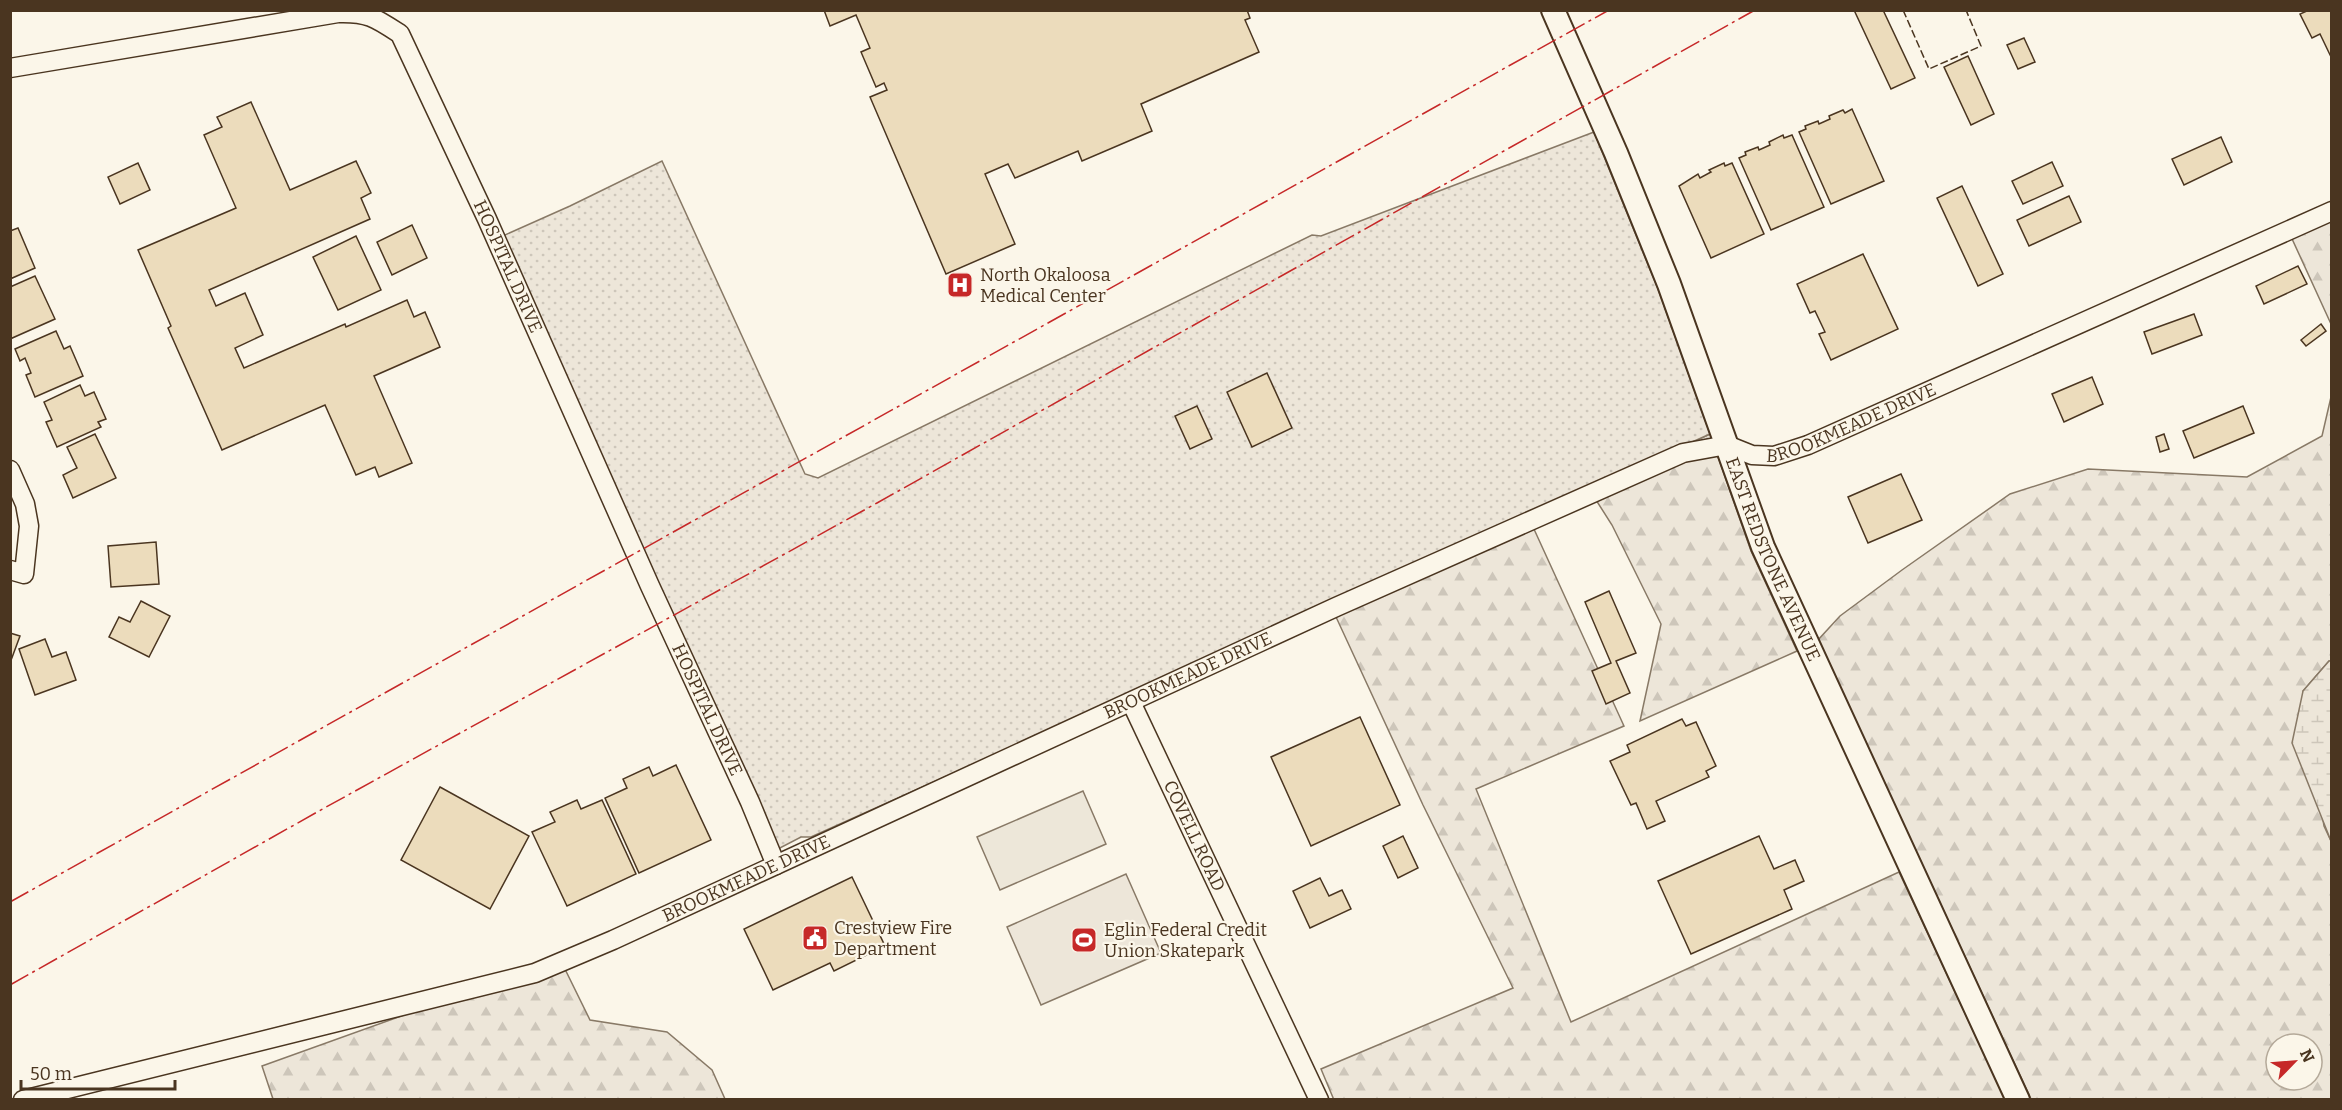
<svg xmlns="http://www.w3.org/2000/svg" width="2342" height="1110" viewBox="0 0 2342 1110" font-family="Bitter,serif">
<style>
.green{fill:#ede6d9;stroke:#887966;stroke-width:1.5}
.forest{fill:url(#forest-firs);stroke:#887966;stroke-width:1.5;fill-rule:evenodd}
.wetland{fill:url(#wetland-marsh);stroke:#887966;stroke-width:1.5}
.park{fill:url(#park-dots);stroke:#887966;stroke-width:1.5}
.parking{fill:#ede7d9;stroke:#887966;stroke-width:1.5}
.building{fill:#ecdcbc;stroke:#4a3520;stroke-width:1.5}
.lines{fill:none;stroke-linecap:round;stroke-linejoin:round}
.minor-casing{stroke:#4a3520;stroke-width:21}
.tertiary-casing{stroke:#4a3520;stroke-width:26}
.minor{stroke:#fbf6e9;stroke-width:18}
.tertiary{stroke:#fbf6e9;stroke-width:22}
.fence{stroke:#4a3520;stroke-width:1.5;stroke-dasharray:8 3;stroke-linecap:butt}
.power{stroke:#c62828;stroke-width:1.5;stroke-dasharray:21 4.5 3 4.5;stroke-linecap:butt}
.labels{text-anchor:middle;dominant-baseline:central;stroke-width:4.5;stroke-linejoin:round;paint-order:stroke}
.street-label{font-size:18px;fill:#4a3520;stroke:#fbf6e9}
.poi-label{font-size:18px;fill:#4a3520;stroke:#fbf6e9;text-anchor:start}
</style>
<defs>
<pattern id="forest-firs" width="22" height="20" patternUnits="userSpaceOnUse" patternTransform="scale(1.5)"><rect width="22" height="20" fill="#ede6d9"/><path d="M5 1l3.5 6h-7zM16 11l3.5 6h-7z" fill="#cdc6ba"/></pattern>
<pattern id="wetland-marsh" width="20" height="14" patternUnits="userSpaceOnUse" patternTransform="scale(1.5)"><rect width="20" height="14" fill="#ede6d9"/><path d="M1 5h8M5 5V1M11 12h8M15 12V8" fill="none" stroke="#cdc6ba"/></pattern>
<pattern id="park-dots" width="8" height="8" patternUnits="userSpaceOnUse" patternTransform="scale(1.5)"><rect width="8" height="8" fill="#ede6d9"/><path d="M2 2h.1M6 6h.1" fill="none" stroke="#cdc6ba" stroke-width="1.8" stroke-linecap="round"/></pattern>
</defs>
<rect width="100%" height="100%" fill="#fbf6e9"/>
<!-- green -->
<path class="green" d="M1126,874L1161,953L1041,1005L1007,927Z"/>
<!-- forest -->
<g class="forest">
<path d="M2331,210V324L2288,230Z"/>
<path d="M2331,397V661H2329L2303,691L2324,826L2331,841V1099H2031L1818,640L1840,616L1902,570L2010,494L2088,469L2247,477L2322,436ZM2276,1044H2312V1080H2276Z"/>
<path d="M1710,434L1751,551L1797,651L1640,721L1661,624L1612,525L1589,489Z"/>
<path d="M1528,516L1624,726L1476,789L1571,1022L1899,872L2005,1099L1334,1100L1321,1069L1513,988L1423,805L1330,604Z"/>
<path d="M560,959L590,1020L667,1032L712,1070L725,1099H273L262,1066Z"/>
</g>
<!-- wetland -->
<path class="wetland" d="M2329,661H2331V841L2292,743L2303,691Z"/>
<!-- park -->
<path class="park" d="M1594,132L1658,289L1710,434L811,837H801L778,849L496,239L570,206L662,161L805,474L818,478L1312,235L1321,236Z"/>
<!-- parking -->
<path class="parking" d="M1083,791L1106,844L1000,890L977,837Z"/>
<!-- building -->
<g class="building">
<path d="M824,10H1247L1250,18L1245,20L1259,52L1141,104L1152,131L1082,161L1078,151L1015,178L1008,164L985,174L1015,244L946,274L870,97L887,90L884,83L876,87L861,52L870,48L856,15L830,26Z"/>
<path d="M1854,10H1883L1915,78L1891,89Z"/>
<path d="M2309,10H2332V59L2320,34L2312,38L2300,14Z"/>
<path d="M2024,38L2035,62L2018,69L2007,45Z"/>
<path d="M1968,56L1994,114L1971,125L1944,67Z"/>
<path d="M251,102L290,190L356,161L371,193L361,198L370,219L209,290L216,306L245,293L263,335L235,348L244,368L345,324L346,327L407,300L414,317L425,312L440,347L374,376L412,463L379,477L375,467L356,475L325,405L222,450L168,328L171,326L138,250L236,208L204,135L222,127L217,117Z"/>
<path d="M1852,109L1884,181L1831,204L1799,132L1806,129L1805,126L1818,121L1819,124L1830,119L1829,116L1843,110L1845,113Z"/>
<path d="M1783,135L1784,138L1792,135L1824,207L1771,230L1739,158L1746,155L1745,152L1758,147L1759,150L1770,145L1769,142Z"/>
<path d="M2221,137L2232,162L2184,185L2172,159Z"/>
<path d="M2052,162L2063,186L2023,204L2012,181Z"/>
<path d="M138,163L150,190L120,204L108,177Z"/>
<path d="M1724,163L1725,166L1732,163L1764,234L1711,258L1679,186L1698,174L1700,178L1711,172L1709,170Z"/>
<path d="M1962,186L2003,274L1978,286L1937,198Z"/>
<path d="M2069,196L2081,222L2029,246L2017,220Z"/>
<path d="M412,225L427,258L392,275L377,242Z"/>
<path d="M18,228L35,268L10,279V231Z"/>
<path d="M356,236L381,290L338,310L313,257Z"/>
<path d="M1863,254L1898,329L1831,360L1819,334L1825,332L1815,311L1810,313L1797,284Z"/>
<path d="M2298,266L2307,284L2264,304L2256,286Z"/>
<path d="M35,276L55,319L10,339V287Z"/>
<path d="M2194,314L2202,335L2152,354L2144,332Z"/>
<path d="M2321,324L2326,331L2306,346L2301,340Z"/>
<path d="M56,331L64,349L70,346L83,376L35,397L26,375L31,373L25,358L20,361L15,349Z"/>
<path d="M1267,373L1292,428L1252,447L1227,392Z"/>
<path d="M2092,377L2103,404L2064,422L2052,394Z"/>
<path d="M80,385L85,396L94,392L106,419L98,422L101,427L57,447L46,422L52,420L44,402Z"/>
<path d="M1197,406L1212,439L1190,449L1175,416Z"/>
<path d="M2243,406L2254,433L2194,458L2183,431Z"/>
<path d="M95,434L116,478L73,498L63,475L77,468L67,447Z"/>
<path d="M2164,434L2169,449L2160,452L2156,437Z"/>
<path d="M1901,474L1922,520L1868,543L1848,497Z"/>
<path d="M156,542L159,584L111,587L108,546Z"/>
<path d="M1609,591L1636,653L1616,661L1630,693L1606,704L1592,671L1611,663L1585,602Z"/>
<path d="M141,601L170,616L149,657L109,637L119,617L130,622Z"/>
<path d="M10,633L20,636L10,663Z"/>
<path d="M45,639L52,657L66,652L76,680L35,695L19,649Z"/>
<path d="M1360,717L1400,805L1311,846L1271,757Z"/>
<path d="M1682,719L1686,726L1696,722L1716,766L1706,771L1709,777L1656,801L1665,821L1647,829L1636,803L1631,805L1610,761L1630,752L1627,745Z"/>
<path d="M676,765L711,840L639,873L605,798L627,788L623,779L649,767L653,776Z"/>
<path d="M440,787L529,836L490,909L401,860Z"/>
<path d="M577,800L581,809L602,800L636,874L567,906L532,832L555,822L550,812Z"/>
<path d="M1403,836L1418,868L1398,878L1383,846Z"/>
<path d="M1759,836L1774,869L1795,860L1804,881L1784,890L1792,909L1691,954L1658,881Z"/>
<path d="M852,877L885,946L834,971L830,963L773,990L744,929Z"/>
<path d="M1320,878L1329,896L1342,890L1351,909L1310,928L1293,891Z"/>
</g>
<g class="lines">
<!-- minor casing -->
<g class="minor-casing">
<g id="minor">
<path id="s1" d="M10,68L338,13C368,12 376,18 400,34L487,219L650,586L750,802L776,865"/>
<path d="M10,470L25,504L29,526L24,574L10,570"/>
<path id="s2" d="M1131,702L1319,1100"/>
<path id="s3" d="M23,1100L535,973L613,940L1336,607L1683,453L1727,445L1752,455L1774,456L1808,445L2332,211"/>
</g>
</g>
<!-- tertiary casing -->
<g class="tertiary-casing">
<g id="tertiary">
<path id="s4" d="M1553,10L1616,153L1669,284L1763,547L2018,1100"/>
</g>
</g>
<!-- minor -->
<use href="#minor" class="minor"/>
<!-- tertiary -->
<use href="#tertiary" class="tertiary"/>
<!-- fence -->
<path class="fence" d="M1903,10L1929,69L1981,46L1966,10"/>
<!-- power -->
<g class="power">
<path d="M10,902L1609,10"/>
<path d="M10,985L319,811L877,503L1755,10"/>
</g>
</g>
<!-- icons -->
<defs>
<g id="hospital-square" transform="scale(1.35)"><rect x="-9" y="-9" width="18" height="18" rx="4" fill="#c62828" stroke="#fbf6e9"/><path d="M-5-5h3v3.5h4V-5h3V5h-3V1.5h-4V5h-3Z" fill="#fff"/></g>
<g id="civic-square" transform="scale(1.35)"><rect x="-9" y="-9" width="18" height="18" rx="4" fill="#c62828" stroke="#fbf6e9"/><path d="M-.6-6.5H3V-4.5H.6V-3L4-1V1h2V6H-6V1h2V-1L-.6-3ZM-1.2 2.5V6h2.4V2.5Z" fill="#fff"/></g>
<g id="stadium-square" transform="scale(1.35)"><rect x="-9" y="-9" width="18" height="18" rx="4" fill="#c62828" stroke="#fbf6e9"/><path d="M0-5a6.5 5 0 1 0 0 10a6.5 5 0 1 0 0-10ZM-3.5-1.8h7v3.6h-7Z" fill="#fff"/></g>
</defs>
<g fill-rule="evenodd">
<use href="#hospital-square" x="960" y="285"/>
<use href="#civic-square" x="815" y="938"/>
<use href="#stadium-square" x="1084" y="940"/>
</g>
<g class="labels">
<!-- street labels -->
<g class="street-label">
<text stroke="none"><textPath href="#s1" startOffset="656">HOSPITAL DRIVE</textPath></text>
<text stroke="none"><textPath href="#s3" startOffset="1965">BROOKMEADE DRIVE</textPath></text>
<text stroke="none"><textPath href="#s4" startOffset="592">EAST REDSTONE AVENUE</textPath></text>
<text stroke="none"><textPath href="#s3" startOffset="1245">BROOKMEADE DRIVE</textPath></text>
<text stroke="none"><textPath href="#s1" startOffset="1142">HOSPITAL DRIVE</textPath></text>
<text stroke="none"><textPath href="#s2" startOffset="148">COVELL ROAD</textPath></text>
<text stroke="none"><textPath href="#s3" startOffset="759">BROOKMEADE DRIVE</textPath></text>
</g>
<!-- poi labels -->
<g class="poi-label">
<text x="980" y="275">North Okaloosa<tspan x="980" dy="21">Medical Center</tspan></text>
<text x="834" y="928">Crestview Fire<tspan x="834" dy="21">Department</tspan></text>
<text x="1104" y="930">Eglin Federal Credit<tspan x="1104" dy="21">Union Skatepark</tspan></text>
</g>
</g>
<!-- border -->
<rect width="2342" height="1110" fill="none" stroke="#4a3520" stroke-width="24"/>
<!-- north arrow -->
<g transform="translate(2294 1062) rotate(65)"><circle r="28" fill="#fbf6e9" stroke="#b4a999" stroke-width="1.5"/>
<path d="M0-4.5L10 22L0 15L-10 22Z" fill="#c62828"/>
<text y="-9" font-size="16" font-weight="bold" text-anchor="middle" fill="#4a3520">N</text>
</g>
<!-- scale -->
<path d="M21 1080v9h154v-9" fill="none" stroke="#4a3520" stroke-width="3"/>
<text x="30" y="1080" font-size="18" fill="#4a3520" stroke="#fbf6e9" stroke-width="4.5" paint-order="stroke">50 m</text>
</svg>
